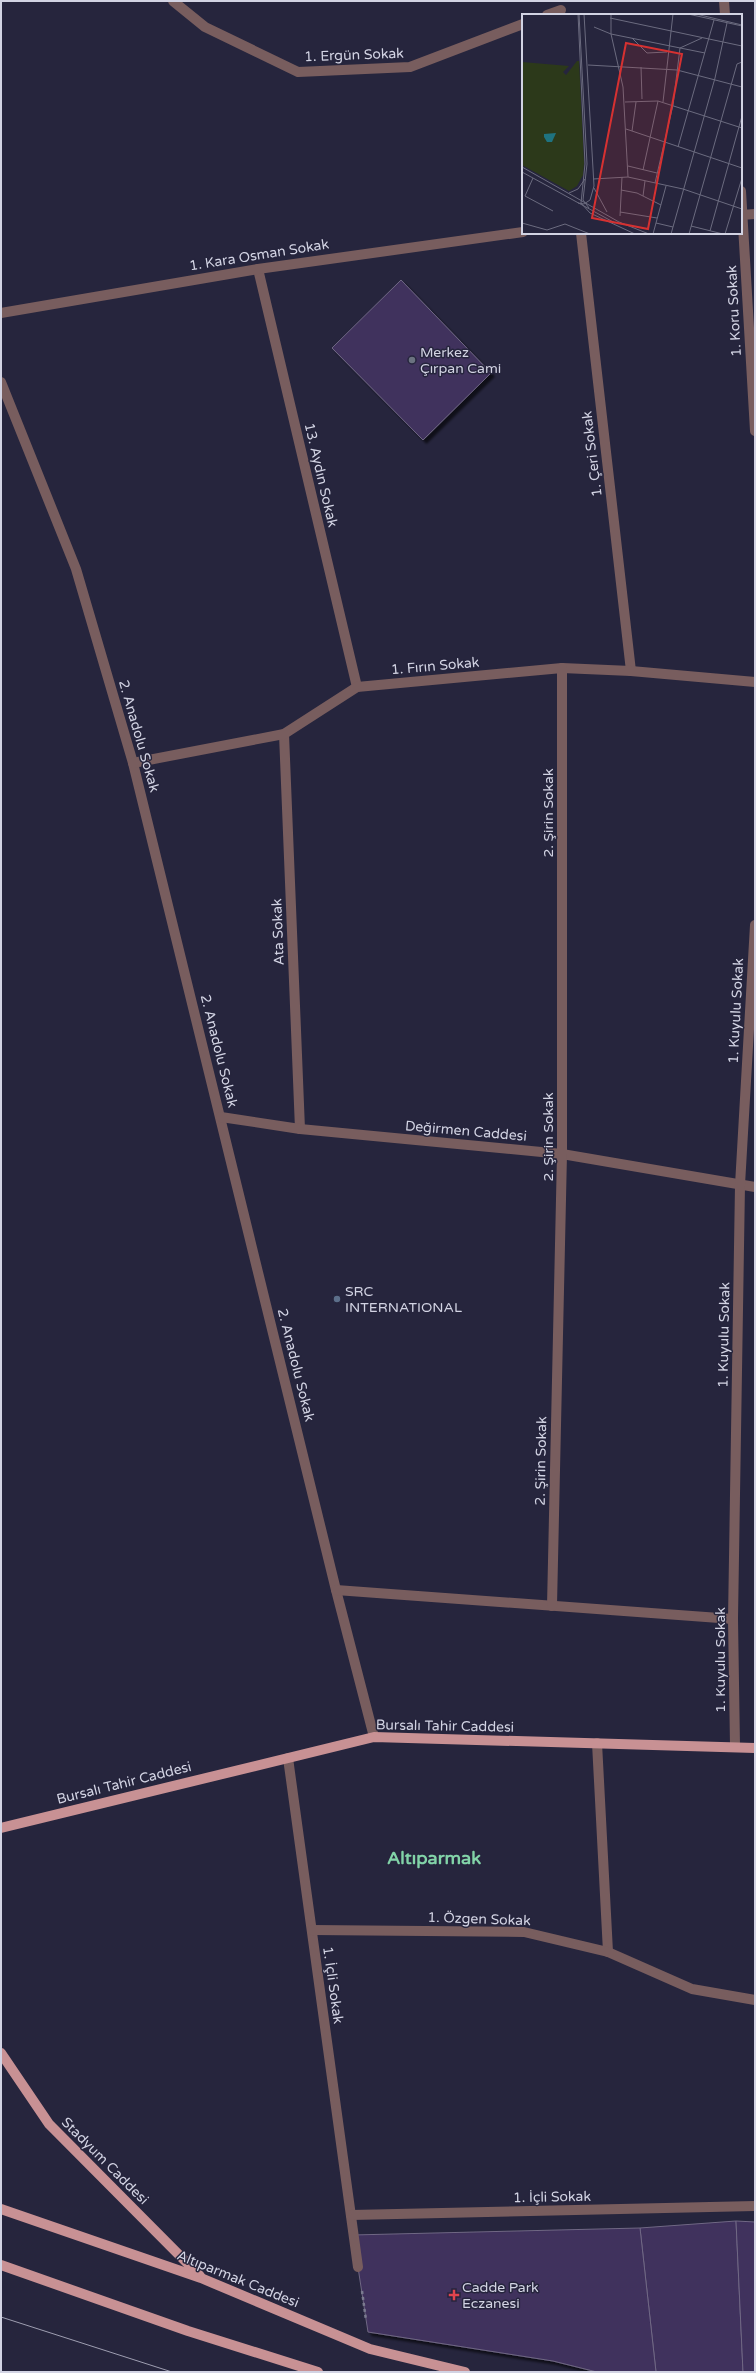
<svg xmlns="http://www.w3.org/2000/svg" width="756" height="2373" viewBox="0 0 756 2373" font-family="'Varela Round',sans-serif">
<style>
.building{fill:#3f305d;stroke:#706884;filter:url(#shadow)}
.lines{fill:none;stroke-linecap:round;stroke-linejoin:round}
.path{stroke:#7b7b8f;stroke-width:2.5;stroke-dasharray:3 3;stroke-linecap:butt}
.minor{stroke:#785d5e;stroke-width:10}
.major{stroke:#c89194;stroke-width:10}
.tram{stroke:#9e9eb1;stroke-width:1}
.worship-dot{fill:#6b7280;stroke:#26253d;stroke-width:1.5}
.service-dot{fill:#5c6f8a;stroke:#26253d;stroke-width:1.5}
.health-dot{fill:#e0444e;stroke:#26253d;stroke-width:1.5}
.labels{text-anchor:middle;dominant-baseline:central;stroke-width:3;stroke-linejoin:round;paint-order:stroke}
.street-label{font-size:14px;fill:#d2d3e3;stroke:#26253d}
.poi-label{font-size:14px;fill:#d2d3e3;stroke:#26253d;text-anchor:start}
.district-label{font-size:18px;font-weight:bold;fill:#82d3a8;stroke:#26253d}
.inset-road{fill:none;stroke:#6b6b7f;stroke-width:1}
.view{fill:#d63131;fill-opacity:0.15;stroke:#d63131;stroke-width:2}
.inset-edge{fill:none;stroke:#d2d3e3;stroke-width:2}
</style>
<defs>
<filter id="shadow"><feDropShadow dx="3.5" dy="3.5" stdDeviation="1" flood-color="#0009"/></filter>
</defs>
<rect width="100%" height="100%" fill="#26253d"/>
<!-- building -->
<g class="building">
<path d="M401,280L491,373L423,440L332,348Z"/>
<path d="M736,2221L743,2372H656L640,2228Z"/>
<path d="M736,2221L755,2222V2372H743Z"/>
<path d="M640,2228L656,2372H597L553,2361L368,2332L353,2235Z"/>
</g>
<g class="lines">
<!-- path -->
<path class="path" d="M362,2291L366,2320"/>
<!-- minor -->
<g class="minor">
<path d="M173,1L205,27L298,72L410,67L523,24"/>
<path d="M724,1L725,15"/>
<path d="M547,15L561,10"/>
<path d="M741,191L755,431"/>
<path d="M741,215L755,214"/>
<path d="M581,233L631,671"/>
<path d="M258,269L357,687"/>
<path d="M1,313L258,269L523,232"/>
<path d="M1,382L76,569L133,763L336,1590L374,1737"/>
<path d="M284,734L300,1129"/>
<path d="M133,763L284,734L357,687L562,668L631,671L755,682"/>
<path d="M221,1117L300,1129L562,1154L755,1187"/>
<path d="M336,1590L733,1619"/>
<path d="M552,1606L562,1154V668"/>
<path d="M597,1743L608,1952"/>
<path d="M735,1746L733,1619L740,1185L755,925"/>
<path d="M288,1758L358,2267"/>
<path d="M312,1930L524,1932L608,1952L692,1989L755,2000"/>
<path d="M351,2215L755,2206"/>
</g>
<!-- major -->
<g class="major">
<path d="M1,1828L374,1737L755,1748"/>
<path d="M1,2053L49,2124L200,2276"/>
<path d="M1,2209L201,2278L370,2349L465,2372"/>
<path d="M1,2265L188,2331L318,2372"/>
</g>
<!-- tram -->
<path class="tram" d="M1,2317L172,2372"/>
</g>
<!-- markers -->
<circle class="worship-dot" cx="412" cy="360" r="4"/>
<circle class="service-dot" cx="337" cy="1299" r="4"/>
<path class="health-dot" d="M452 2289h4v4h4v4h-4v4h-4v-4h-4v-4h4z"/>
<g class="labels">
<!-- street labels -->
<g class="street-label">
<text transform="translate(354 55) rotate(-2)">1. Ergün Sokak</text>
<text transform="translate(259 255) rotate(-9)">1. Kara Osman Sokak</text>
<text transform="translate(734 311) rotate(-93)">1. Koru Sokak</text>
<text transform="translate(592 454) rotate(-97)">1. Çeri Sokak</text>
<text transform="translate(321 475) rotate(77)">13. Aydın Sokak</text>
<text transform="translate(435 666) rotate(-5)">1. Fırın Sokak</text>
<text transform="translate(139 736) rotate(74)">2. Anadolu Sokak</text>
<text transform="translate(548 813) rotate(-90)">2. Şirin Sokak</text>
<text transform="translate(278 932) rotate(-92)">Ata Sokak</text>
<text transform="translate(736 1011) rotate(-87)">1. Kuyulu Sokak</text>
<text transform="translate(219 1051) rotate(76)">2. Anadolu Sokak</text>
<text transform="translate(466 1131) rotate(5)">Değirmen Caddesi</text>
<text transform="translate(548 1137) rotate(-90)">2. Şirin Sokak</text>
<text transform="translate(724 1335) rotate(-89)">1. Kuyulu Sokak</text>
<text transform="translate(296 1365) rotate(76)">2. Anadolu Sokak</text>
<text transform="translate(541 1461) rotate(-89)">2. Şirin Sokak</text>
<text transform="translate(720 1660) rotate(-90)">1. Kuyulu Sokak</text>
<text transform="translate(445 1726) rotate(1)">Bursalı Tahir Caddesi</text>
<text transform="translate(124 1783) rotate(-14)">Bursalı Tahir Caddesi</text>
<text transform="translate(479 1919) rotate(2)">1. Özgen Sokak</text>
<text transform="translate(333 1985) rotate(82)">1. İçli Sokak</text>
<text transform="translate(105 2161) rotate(45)">Stadyum Caddesi</text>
<text transform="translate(552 2197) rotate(-1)">1. İçli Sokak</text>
<text transform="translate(238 2279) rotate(22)">Altıparmak Caddesi</text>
</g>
<!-- poi labels -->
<g class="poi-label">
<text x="420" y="352">Merkez<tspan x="420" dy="16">Çırpan Cami</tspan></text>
<text x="345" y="1291">SRC<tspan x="345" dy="16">INTERNATIONAL</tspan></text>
<text x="462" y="2287">Cadde Park<tspan x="462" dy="16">Eczanesi</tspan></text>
</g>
<!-- district labels -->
<g class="district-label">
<text x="434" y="1858">Altıparmak</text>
</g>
</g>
<!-- overview -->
<g transform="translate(522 14)">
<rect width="220" height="220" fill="#26253d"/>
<path d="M55,47H57L62,149L61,161L55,172L47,177L0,151V48L47,52L41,58L44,61Z" fill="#2c391a"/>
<path d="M34,119L30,128H25L22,123V120Z" fill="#1f7380"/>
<path class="inset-road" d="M56,0L63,150L59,189L68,199L113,220M57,0L65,150L61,186L67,194M89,0V20L101,73L106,163M166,0L220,12M174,0L220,11M88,4L220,32M72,13L89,20L183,39M110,24L125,39L145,38M66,51L155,56L220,73M119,53L120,85M103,88L136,87L220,114M141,88L151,0M104,115L220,154M110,117L114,88M156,133L192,6M106,152L135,159M0,153L97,208L127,220M121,156L136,87M0,158L93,209M11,164L3,182L31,197M71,165L106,163L161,175L220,195M133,169L151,91L158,34L180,24M72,174L85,198M99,176L115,179L139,191M47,179L56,175L63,165M121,182L123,167M56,189L62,190L68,186L72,172L62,0M98,198L135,204M98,202L100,163M0,209L25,216L43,210L68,220M134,209L151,213M169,212L201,220M188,217L220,102M131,220L144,172M149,220L193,64L205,9M167,220L215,50L220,48M203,220L220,164"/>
<path class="view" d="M104,29L160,40L126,215L70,204Z"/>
<rect width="220" height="220" class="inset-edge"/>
</g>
<!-- border -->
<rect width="756" height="2373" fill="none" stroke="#d2d3e3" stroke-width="4"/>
</svg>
